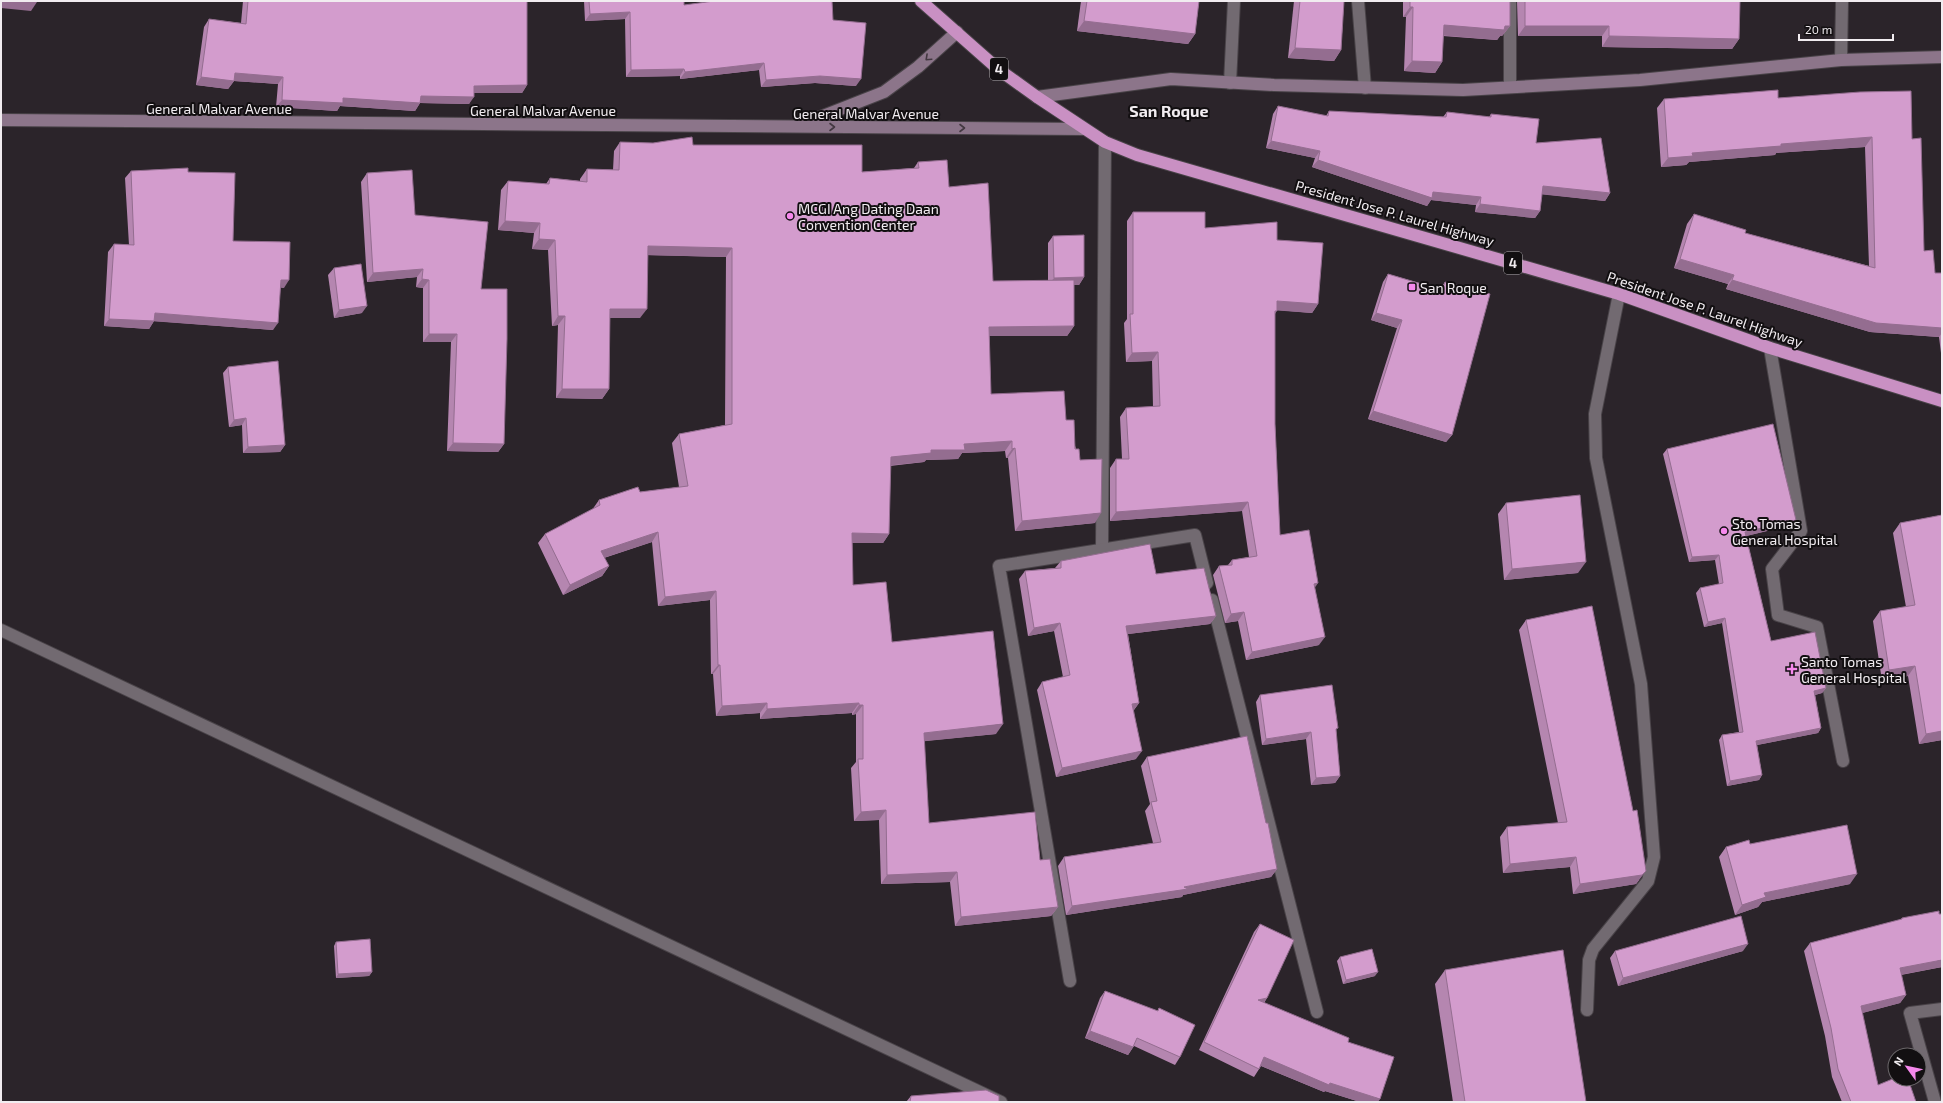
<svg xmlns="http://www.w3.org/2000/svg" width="1943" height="1103" viewBox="0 0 1943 1103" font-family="'Exo 2',sans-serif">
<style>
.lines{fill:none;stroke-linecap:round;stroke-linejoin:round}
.lane-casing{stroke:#494348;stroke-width:14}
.street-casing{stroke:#494348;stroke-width:14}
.secondary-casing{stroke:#494348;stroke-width:14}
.highway-casing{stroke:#494348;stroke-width:14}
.lane{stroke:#726a71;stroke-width:12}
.street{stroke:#726a71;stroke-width:12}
.secondary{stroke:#8c758a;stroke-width:12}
.highway{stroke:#c990c3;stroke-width:12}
.wall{fill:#b586b0}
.shaded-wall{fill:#946d90}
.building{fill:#d39ccd;stroke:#946d90}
.oneway{stroke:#433841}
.poi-dot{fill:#f688ed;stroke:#120f11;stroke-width:1.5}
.labels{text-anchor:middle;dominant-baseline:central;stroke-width:4;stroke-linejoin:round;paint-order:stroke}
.shield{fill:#120f11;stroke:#aeaaad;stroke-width:1}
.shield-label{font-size:13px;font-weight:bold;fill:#f1ecf0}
.street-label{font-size:14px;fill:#f1ecf0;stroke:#120f11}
.poi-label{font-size:14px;fill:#f1ecf0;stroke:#120f11;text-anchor:start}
.quarter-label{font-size:16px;font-weight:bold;fill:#f1ecf0;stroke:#120f11}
</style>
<rect width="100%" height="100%" fill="#2b242a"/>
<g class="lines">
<!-- lane casing -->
<g class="lane-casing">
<g id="lane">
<path d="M1841,60L1842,1"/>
<path d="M1230,83L1234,1"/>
<path d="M1770,348L1801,531L1772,569L1778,615L1817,627L1843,761"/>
<path d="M1587,1010L1589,960L1593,949L1648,881L1654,857L1641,684L1596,458L1595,414L1619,294"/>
</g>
</g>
<!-- street casing -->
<g class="street-casing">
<g id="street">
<path d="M1358,1L1365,88"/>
<path d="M1510,1V87"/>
<path d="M1102,549L1105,142"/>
<path d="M1212,600L1317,1012"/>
<path d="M1,630L1001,1102"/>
<path d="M1070,981L999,566L1195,535L1207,583"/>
<path d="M1935,1102L1910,1013L1942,1009"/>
</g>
</g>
<!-- secondary casing -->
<g class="secondary-casing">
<g id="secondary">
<path d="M1037,97L1171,79L1274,85L1463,90L1640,80L1841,60L1942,57"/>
<path d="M1,120L1084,129"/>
<path d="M800,125L884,92L918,67L957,32"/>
</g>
</g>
<!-- highway casing -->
<g class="highway-casing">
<path id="highway" d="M921,1L998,69L1037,97L1105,142L1137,155L1619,294L1770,348L1942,401"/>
</g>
<!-- lane -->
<use href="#lane" class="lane"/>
<!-- street -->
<use href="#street" class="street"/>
<!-- secondary -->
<use href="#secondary" class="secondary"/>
<!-- highway -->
<use href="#highway" class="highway"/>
</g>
<!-- wall -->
<g class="wall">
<path d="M243,1H527V85L522,93H474L469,104L420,103L415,111L340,106L337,111L276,107L278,84L234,81L228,89L196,85L204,27L209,19L241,23Z"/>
<path d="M584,1H684V5L833,20L856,86L815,83L761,87L759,70L680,79V76L626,77L625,19L585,21Z"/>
<path d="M1081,1H1199L1195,34L1188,44L1077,31Z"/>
<path d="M1294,1H1344L1341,50L1334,61L1288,58Z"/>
<path d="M1403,1H1510V26L1502,36H1500L1497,40L1443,36L1442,62L1435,73L1404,71L1406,17H1403Z"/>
<path d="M1517,1H1740L1739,39L1732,49L1602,47V36H1518Z"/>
<path d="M1778,98L1912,139L1924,251L1935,273H1942V361L1939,337L1870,332L1726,289L1728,284L1674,268L1687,224L1694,214L1745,233L1869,266L1865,147L1776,153L1775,155L1689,162L1686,165L1661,167L1657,108L1664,99Z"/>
<path d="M1278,106L1326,116L1329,111L1443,117L1447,112L1489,117L1491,114L1536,143L1610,193L1605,201L1542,194L1540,211L1535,218L1475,212L1476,205L1431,200L1427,206L1312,167L1315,158L1266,148L1273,114Z"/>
<path d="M620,142L693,145L862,172L914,168L918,162L949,187L993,281H1048V243L1053,236L1084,277L1079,285H1074V326L1067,336H989L991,394L1066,420L1080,460L1095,523L1015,531L1008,458H1006L1005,451L962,453L958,459L926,460L924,462L890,466L889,534L883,543H852L853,585L892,642L996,734L924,741L929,823L1040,860L1058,907L1051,916L955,926L950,882L881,884L879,820L854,821L851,768L856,762V714L852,715V713L760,719V713L716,716L713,674H711L710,600L658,606L652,542L604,558L609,566L602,576L563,595L538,543L545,534L592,510L599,500L640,492L679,487L672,443L679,434L725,425L726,257L648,255L640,318H610L609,389L602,399L556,398L558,325L552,326L548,250L532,249L534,233L498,230L501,190L508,181L546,184L550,178L580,181V179L587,169L613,170L614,151Z"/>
<path d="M131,171L188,172L233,241L284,288L280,287L273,330L154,321L149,329L104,326L108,252L114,244L129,245L125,178Z"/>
<path d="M367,173L415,215L481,289L504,444L498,452L447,451L451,342H423V288L416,287L417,277L367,282L361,182Z"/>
<path d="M1133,212L1205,228L1277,240L1318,304L1312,313L1277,310L1275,314V424L1280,535L1315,588L1319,645L1246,660L1238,621L1225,623L1213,575L1219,566L1228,565L1232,560L1249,557L1242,511L1110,521V468L1116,459H1122L1120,417L1126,408L1153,407L1152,361L1126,362L1124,323L1127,319V221Z"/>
<path d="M334,268L362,313L334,318L328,275Z"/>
<path d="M1388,274L1440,289L1445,282L1452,435L1446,442L1368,419L1397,328L1371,320L1383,282Z"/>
<path d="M228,367L285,445L280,452L243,453L242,425L229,427L223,373Z"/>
<path d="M1667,449L1796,520L1792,525L1746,536L1771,641L1826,688L1822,693L1815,695L1821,728L1818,733L1757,745L1762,775L1759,780L1727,786L1719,740L1722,735L1739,732L1722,623L1704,627L1696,593L1700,588L1719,584L1715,560L1689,562L1663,454Z"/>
<path d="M1506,503L1578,573L1504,580L1498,514Z"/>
<path d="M1942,515V740L1919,744L1908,676L1882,681L1873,621L1880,611L1906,607L1893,533L1900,523Z"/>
<path d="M1061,561L1156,574L1216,616L1210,624L1128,634L1139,703L1134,710L1136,759L1056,777L1037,690L1042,682L1063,677L1054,631L1028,636L1019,579L1025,571L1055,568Z"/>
<path d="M1526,620L1639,880L1636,884L1573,894L1570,867L1503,873L1500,837L1507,827L1558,823L1519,630Z"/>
<path d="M1260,695L1336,731L1340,776L1335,783L1311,785L1306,739L1262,745L1256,702Z"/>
<path d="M1147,757L1266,823L1277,869L1271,877L1183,895L1182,897L1066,915L1058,866L1064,857L1153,843L1145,811L1150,804L1141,766Z"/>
<path d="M1750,844L1850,884L1762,902L1758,907L1735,915L1719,857L1726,847Z"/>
<path d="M1902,918L1942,967L1901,975L1906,995L1900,1003L1862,1013L1878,1085L1916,1102H1842L1832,1077L1825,1036L1804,951L1810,943L1900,920Z"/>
<path d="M1260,924L1267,998L1264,1003L1348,1042L1378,1102H1360L1325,1091L1324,1092L1261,1066L1254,1077L1199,1050L1254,932Z"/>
<path d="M336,942L372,972L369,976L336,978L334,946Z"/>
<path d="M1615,951H1743L1618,986L1610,958Z"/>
<path d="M1340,957L1375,976L1343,984L1337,961Z"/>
<path d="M1445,970L1586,1102H1453L1435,984Z"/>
<path d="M1105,991L1157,1011L1159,1008L1180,1057L1175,1065L1134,1046L1128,1055L1085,1038L1100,998Z"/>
<path d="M911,1096L999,1102H906Z"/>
</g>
<!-- shaded-wall -->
<g class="shaded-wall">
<path d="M1,1H32L37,2L31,11L1,8Z"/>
<path d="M1410,7H1413L1406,17H1403Z"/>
<path d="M630,12L625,19L585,21L590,14Z"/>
<path d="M1084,21L1195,34L1188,44L1077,31Z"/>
<path d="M1444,25L1505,26H1510L1502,36H1500L1497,40L1437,35Z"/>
<path d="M1525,26H1609L1602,36H1518Z"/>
<path d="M1609,36L1739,39L1732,49L1602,47Z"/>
<path d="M1295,48L1341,50L1334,61L1288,58Z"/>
<path d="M1412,61L1442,62L1435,73L1404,71Z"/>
<path d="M764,63L759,70L680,79L685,72Z"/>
<path d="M684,69L680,76L626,77L631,70Z"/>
<path d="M235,73L283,77L278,84L234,81L228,89L196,85L201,77Z"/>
<path d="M820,76L861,79L856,86L815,83L761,87L766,80Z"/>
<path d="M527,85L522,93H469L474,86Z"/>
<path d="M421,96L474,97L469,104L420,103L415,111L340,106L337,111L276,107L282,100L343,98Z"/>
<path d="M1872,137L1865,147L1776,153L1775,155L1689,162L1686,165L1661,167L1668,158L1692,153L1781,144Z"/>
<path d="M1271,141L1320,151L1315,158L1266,148Z"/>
<path d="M1318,160L1481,197L1476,205L1431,200L1427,206L1312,167Z"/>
<path d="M1543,186L1610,193L1605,201L1538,194Z"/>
<path d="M1480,204L1540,211L1535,218L1475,212Z"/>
<path d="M505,221L540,223L534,233L498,230Z"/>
<path d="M539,239L555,240L548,250L532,249Z"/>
<path d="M648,246L732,248L726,257L641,255Z"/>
<path d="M1680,259L1734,275L1728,284L1674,268Z"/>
<path d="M423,269L417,277L367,282L373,273Z"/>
<path d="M1084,277L1079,285H1048L1054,278Z"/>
<path d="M422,279L429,280L423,288L416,287Z"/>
<path d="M281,280H289L284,288L275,287Z"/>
<path d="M1732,280L1942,328V333L1939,337L1870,332L1726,289Z"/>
<path d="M1277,301L1318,304L1312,313L1271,310Z"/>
<path d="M367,306L362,313L334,318L339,310Z"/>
<path d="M610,309H647L640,318H604Z"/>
<path d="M155,313L278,323L273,330L150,321Z"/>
<path d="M1376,313L1402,320L1397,328L1371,320Z"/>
<path d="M558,316H565L558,325L552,326Z"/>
<path d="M109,319L154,321L149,329L104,326Z"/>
<path d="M1074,326L1067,336H982L989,327Z"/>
<path d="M429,334H457L451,342H423Z"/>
<path d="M1158,352L1152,361L1126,362L1132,353Z"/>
<path d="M562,389H609L602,399L556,398Z"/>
<path d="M1373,411L1452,435L1446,442L1368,419Z"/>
<path d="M246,418L242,425L229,427L234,420Z"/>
<path d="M1012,441L1005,451L962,453L958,459L926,460L924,462L884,466L891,457L931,450L964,444Z"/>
<path d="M453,443L504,444L498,452L447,451Z"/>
<path d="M285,445L280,452L243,453L248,447Z"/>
<path d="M1015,448L1008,458H1006L1012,449Z"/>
<path d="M1248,502L1242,511L1110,521L1116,512Z"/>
<path d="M1101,513L1095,523L1015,531L1022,521Z"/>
<path d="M1796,520L1792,525L1742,537L1745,532Z"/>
<path d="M658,532L652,542L594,561L601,551Z"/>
<path d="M852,533L889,534L883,543H845Z"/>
<path d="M1719,555L1715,560L1689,562L1692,557Z"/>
<path d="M1586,562L1578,573L1504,580L1512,569Z"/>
<path d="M609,566L602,576L563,595L570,585Z"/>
<path d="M1318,583L1312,592L1314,584Z"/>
<path d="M716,591L710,600L658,606L665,597Z"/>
<path d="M1244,612L1238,621L1225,623L1231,614Z"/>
<path d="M1216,616L1210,624L1120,635L1126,626Z"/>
<path d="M1725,618L1722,623L1704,627L1708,622Z"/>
<path d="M1060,623L1054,631L1028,636L1034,628Z"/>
<path d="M1325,637L1319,645L1246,660L1252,652Z"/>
<path d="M718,665H720L713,674H711Z"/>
<path d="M1915,666L1908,676L1882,681L1889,670Z"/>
<path d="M1826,688L1822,693L1811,696L1814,691Z"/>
<path d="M767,703L760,713L716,716L722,706Z"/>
<path d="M859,703L852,713L760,719L767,709Z"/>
<path d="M1139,703L1133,711L1132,704Z"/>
<path d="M859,705H863L856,714L852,715Z"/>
<path d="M1003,724L996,734L917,742L924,733Z"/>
<path d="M1821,728L1818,733L1752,746L1756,741Z"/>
<path d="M1942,731V740L1919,744L1926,734Z"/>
<path d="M1311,732L1306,739L1262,745L1266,739Z"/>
<path d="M1142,751L1136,759L1056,777L1062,768Z"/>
<path d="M1762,775L1759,780L1727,786L1730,781Z"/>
<path d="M1340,776L1335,783L1311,785L1316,778Z"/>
<path d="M886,810L879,820L854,821L861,812Z"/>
<path d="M1576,857L1570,867L1503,873L1510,864Z"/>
<path d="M1277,869L1271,877L1183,895L1182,897L1066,915L1072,906L1184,887Z"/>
<path d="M1646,871L1636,884L1573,894L1580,884Z"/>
<path d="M957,872L950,882L881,884L887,875Z"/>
<path d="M1857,874L1850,884L1762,902L1758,907L1735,915L1742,905L1764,893Z"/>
<path d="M1058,907L1051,916L955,926L961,917Z"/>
<path d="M1748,944L1743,951L1618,986L1623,978Z"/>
<path d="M1942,960V967L1894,976L1900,968Z"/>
<path d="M372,972L369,976L336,978L338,974Z"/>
<path d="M1378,972L1375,976L1343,984L1346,980Z"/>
<path d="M1906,995L1900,1003L1855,1015L1861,1006Z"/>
<path d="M1267,998L1262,1005L1258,1000Z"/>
<path d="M1090,1031L1133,1047L1128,1055L1085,1038Z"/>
<path d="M1264,1057L1330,1083L1380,1099L1378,1102H1360L1325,1091L1324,1092L1259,1065Z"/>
</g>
<!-- building -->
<g class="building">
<path d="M248,1H527V85L474,86V97L421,96L420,103L343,98V103L282,100L283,77L235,73L234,81L201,77L209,19L246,24Z"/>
<path d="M589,1H684V5L714,1H832L833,20L866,23L861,79L820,76L766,80L764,63L685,72L684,69L631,70L630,12L590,14Z"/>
<path d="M1087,1H1199L1195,34L1084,21Z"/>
<path d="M1300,1H1344L1341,50L1295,48Z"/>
<path d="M1410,1H1510V26H1505L1504,30L1444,25L1442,62L1412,61L1413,7H1410Z"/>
<path d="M1525,1H1740L1739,39L1609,36V26H1525Z"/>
<path d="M1778,90V98L1860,92L1911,91L1912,139L1921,138L1924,251L1933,250L1935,273H1942V328L1876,323L1732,280L1734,275L1680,259L1694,214L1746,230L1745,233L1875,268L1872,137L1781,144V146L1692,153L1693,156L1668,158L1664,99Z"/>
<path d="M1278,106L1328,116L1329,111L1446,117L1447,112L1491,117V114L1539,119L1536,143L1601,138L1610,193L1543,186L1540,211L1480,204L1481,197L1433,192L1432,198L1318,160L1320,151L1271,141Z"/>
<path d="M692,137L693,145H862V172L919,168L918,162L947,160L949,187L988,183L993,281L1074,280V326L989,327L991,394L1064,391L1066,420H1074L1075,449H1079L1080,460L1102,459L1101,513L1022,521L1015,448L1012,449V441L964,444L965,450H931V453L891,457L889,534L852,533L853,585L886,582L892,642L993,631L1003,724L924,733L929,823L1035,812L1040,860L1050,859L1058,907L961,917L957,872L887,875L886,810L861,812L858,759H863V705H859V703L767,709V703L722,706L720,665H718L716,591L665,597L658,532L601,551L609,566L570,585L545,534L600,505L599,500L638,487L640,492L688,486L679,434L732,424V248L648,246L647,309H610L609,389H562L565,316H558L555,240L539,239L540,223L505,221L508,181L549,184L550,178L587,182V169L619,170L620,142L653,143Z"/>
<path d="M188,168V172L235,173L233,241L290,242L289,280H281L278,323L155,313L154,321L109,319L114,244L134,245L131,171Z"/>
<path d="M412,170L415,215L488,222L481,289H507V339L504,444L453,443L457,334H429V280L422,279L423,269L373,273L367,173Z"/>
<path d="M1133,212H1205V228L1277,222V240L1323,243L1318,304L1277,301V311H1275V424L1280,535L1309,530L1318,583L1314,584L1325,637L1252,652L1244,612L1231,614L1219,566L1232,565V560L1257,556L1248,502L1116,512V459H1129L1126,408L1160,406L1158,352L1132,353L1130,314H1133Z"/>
<path d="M1084,235V277L1054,278L1053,236Z"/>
<path d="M361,264L367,306L339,310L334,268Z"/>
<path d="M1388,274L1442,290L1445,282L1490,294L1452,435L1373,411L1402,320L1376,313Z"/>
<path d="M278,361L285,445L248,447L246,418L234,420L228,367Z"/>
<path d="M1773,424L1796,520L1745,532L1771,641L1815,632L1826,688L1814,691L1821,728L1756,741L1762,775L1730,781L1722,735L1743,732L1725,618L1708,622L1700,588L1723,583L1719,555L1692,557L1667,449Z"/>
<path d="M1580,495L1586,562L1512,569L1506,503Z"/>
<path d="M1942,515V731L1926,734L1915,666L1889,670L1880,611L1915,605L1900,523Z"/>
<path d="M1150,544L1156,574L1204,568L1216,616L1126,626L1139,703L1132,704L1142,751L1062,768L1042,682L1070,675L1060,623L1034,628L1025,571L1061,568V561Z"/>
<path d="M1592,606L1633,811L1637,810L1646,871L1642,875L1580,884L1576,857L1510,864L1507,827L1567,822L1526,620Z"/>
<path d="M1332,685L1338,728L1336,729L1340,776L1316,778L1311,732L1266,739L1260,695Z"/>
<path d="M1247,736L1266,823H1268L1277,869L1184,887L1188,889L1072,906L1064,857L1161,842L1151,802L1157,801L1147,757Z"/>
<path d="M1847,825L1857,874L1764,893L1766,897L1742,905L1726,847L1749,840L1750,844Z"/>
<path d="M1939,911V914H1942V960L1900,968L1906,995L1861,1006L1878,1085L1895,1078V1079H1908L1916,1102H1851L1838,1069L1831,1028L1810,943L1902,919V918Z"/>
<path d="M1741,916L1748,944L1623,978L1615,951Z"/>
<path d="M1260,924L1294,940L1267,998L1258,1000L1349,1038L1348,1042L1394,1057L1380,1099L1330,1083L1329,1085L1264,1057L1259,1069L1204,1042Z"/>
<path d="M370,939L372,972L338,974L336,942Z"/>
<path d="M1372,949L1378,972L1346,980L1340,957Z"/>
<path d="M1563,950L1586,1102H1465L1445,970Z"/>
<path d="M1105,991L1158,1011L1159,1008L1195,1025L1180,1057L1137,1038L1133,1047L1090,1031Z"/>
<path d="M986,1090L999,1096V1102H910L911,1096Z"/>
</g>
<!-- one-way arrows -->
<defs><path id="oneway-chevron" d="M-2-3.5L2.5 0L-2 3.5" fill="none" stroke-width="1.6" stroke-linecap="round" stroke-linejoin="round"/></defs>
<g class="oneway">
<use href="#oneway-chevron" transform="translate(928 58) rotate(137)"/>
<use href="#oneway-chevron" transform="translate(832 127)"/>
<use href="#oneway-chevron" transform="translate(962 128)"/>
</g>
<!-- markers -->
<g class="poi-dot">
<circle cx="790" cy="216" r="4"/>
<rect x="1408" y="283" width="8" height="8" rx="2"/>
<circle cx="1724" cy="531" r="4"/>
<path d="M1790 663h4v4h4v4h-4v4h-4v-4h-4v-4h4z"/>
</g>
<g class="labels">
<!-- shield labels -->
<g class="shield">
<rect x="990" y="58" width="18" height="22" rx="3"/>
<rect x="1504" y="252" width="18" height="22" rx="3"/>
</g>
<g class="shield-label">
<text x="999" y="69">4</text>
<text x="1513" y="263">4</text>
</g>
<!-- street labels -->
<g class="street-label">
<text x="219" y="108">General Malvar Avenue</text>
<text x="543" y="110">General Malvar Avenue</text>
<text x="866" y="113">General Malvar Avenue</text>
<text transform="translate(1395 213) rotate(16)">President Jose P. Laurel Highway</text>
<text transform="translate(1705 309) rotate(19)">President Jose P. Laurel Highway</text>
</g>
<!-- poi labels -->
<g class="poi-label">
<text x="798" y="208">MCGI Ang Dating Daan<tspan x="798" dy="16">Convention Center</tspan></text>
<text x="1420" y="287">San Roque</text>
<text x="1732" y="523">Sto. Tomas<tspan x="1732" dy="16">General Hospital</tspan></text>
<text x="1801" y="661">Santo Tomas<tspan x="1801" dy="16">General Hospital</tspan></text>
</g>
<!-- quarter labels -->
<g class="quarter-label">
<text x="1169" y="110">San Roque</text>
</g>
</g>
<!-- border -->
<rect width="1943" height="1103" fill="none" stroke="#f1ecf0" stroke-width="4"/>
<!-- north arrow -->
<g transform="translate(1907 1067) rotate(303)"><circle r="19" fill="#120f11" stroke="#6b676a"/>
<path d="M0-3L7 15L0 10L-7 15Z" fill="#f688ed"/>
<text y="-6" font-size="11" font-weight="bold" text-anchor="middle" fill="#f1ecf0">N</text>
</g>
<!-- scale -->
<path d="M1799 34v6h94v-6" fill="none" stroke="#f1ecf0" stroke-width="2"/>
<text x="1805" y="34" font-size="12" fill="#f1ecf0" stroke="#120f11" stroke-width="3" paint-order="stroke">20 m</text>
</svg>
